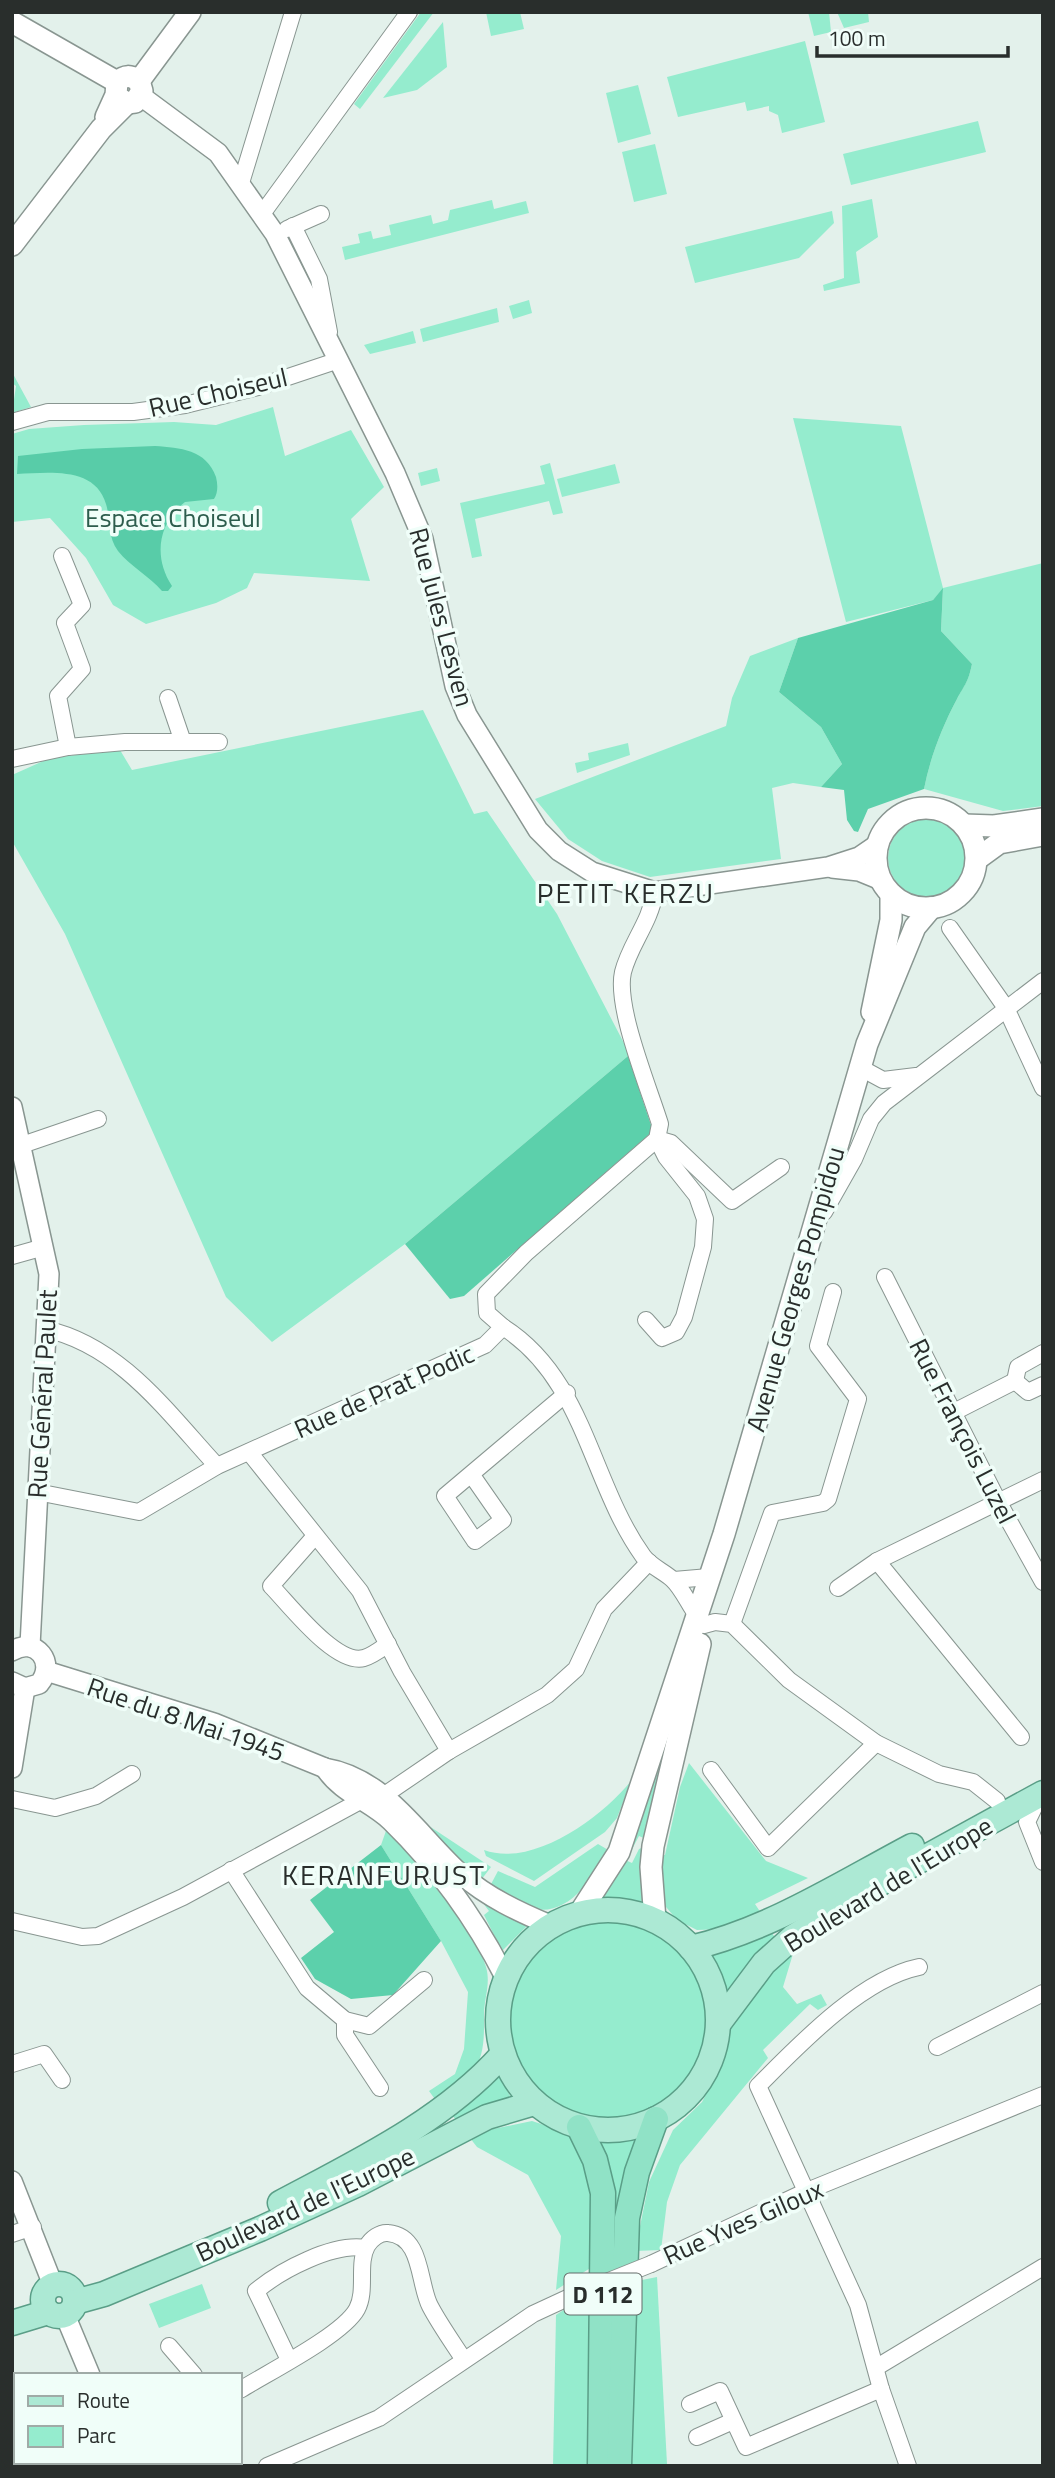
<svg xmlns="http://www.w3.org/2000/svg" width="1055" height="2478" viewBox="0 0 1055 2478" font-family="'Titillium Web',sans-serif">
<style>
.green{fill:#95ecce}
.forest{fill:#5cd0ab}
.water{fill:#58cca8}
.lines{fill:none;stroke-linecap:round;stroke-linejoin:round}
.minor-casing{stroke:#899691;stroke-width:18}
.tertiary-casing{stroke:#899691;stroke-width:22}
.secondary-casing{stroke:#899691;stroke-width:24}
.primary-casing{stroke:#5a9e87;stroke-width:27}
.trunk-casing{stroke:#5a9e87;stroke-width:27}
.minor{stroke:#fff;stroke-width:16}
.tertiary{stroke:#fff;stroke-width:19}
.secondary{stroke:#fff;stroke-width:21}
.primary{stroke:#ace9d4;stroke-width:24}
.trunk{stroke:#90e2c6;stroke-width:24}
.minor-bridge-casing{stroke:#899691;stroke-width:18;stroke-linecap:butt}
.minor-bridge{stroke:#fff;stroke-width:16}
.labels{text-anchor:middle;dominant-baseline:central;stroke-width:7;stroke-linejoin:round;paint-order:stroke}
.shield{fill:#f0fef9;stroke:#656c6a;stroke-width:2}
.shield-label{font-size:24px;font-weight:bold;fill:#292e2c}
.street-label{font-size:26px;fill:#292e2c;stroke:#f0fef9}
.park-label{font-size:26px;fill:#2d5d4d;stroke:#f0fef9}
.neighbourhood-label{font-size:28px;letter-spacing:2px;fill:#292e2c;stroke:#f0fef9}
</style>
<rect width="100%" height="100%" fill="#e3f1eb"/>
<!-- green -->
<g class="green">
<path d="M421,12H434L360,109L354,104Z"/>
<path d="M486,12H520L524,29L491,36Z"/>
<path d="M808,12H829L831,32L814,36Z"/>
<path d="M837,12H868L869,22L844,28Z"/>
<path d="M443,22L447,67L417,90L383,98Z"/>
<path d="M805,41L825,122L782,133L778,115L769,111V106L747,111L745,102L678,117L667,77Z"/>
<path d="M638,85L651,134L618,143L606,93Z"/>
<path d="M978,121L986,152L851,185L843,154Z"/>
<path d="M655,144L667,194L634,202L622,152Z"/>
<path d="M872,199L878,237L856,252L860,283L824,291L823,285L844,278L842,206Z"/>
<path d="M492,200L494,209L526,201L529,213L345,260L342,247L360,243L358,234L371,231L373,239L391,235L389,225L431,215L433,224L448,220L450,210Z"/>
<path d="M832,211L834,223L799,258L695,283L685,247Z"/>
<path d="M529,300L532,313L513,319L509,306Z"/>
<path d="M497,308L499,322L423,342L420,329Z"/>
<path d="M413,331L416,343L370,354L364,345Z"/>
<path d="M12,372L31,407L12,413L16,386L12,383Z"/>
<path d="M273,407L285,456L351,430L384,487L351,519L370,581L254,573L247,588L216,603L146,624L113,605L86,558L50,518L12,522V434L29,429L84,425L174,422L216,425Z"/>
<path d="M793,418L901,426L943,588L1043,563V806L1003,811L924,789C930,758 942,727 957,699C965,683 968,683 972,664L941,631L943,589L933,600L846,622Z"/>
<path d="M550,463L563,513L553,515L549,501L475,519L482,556L472,558L460,503L545,484L540,466Z"/>
<path d="M615,464L620,483L562,497L557,479Z"/>
<path d="M437,468L440,481L421,486L418,473Z"/>
<path d="M798,638L779,692L821,727L842,764L821,787L793,783L772,788L781,859L650,877L602,861L568,839L535,799L726,726L732,698L750,656Z"/>
<path d="M423,710L474,814L487,811L557,914L627,1049L628,1056L405,1244L272,1342L226,1297L65,934L12,841V775L50,758L120,750L132,770Z"/>
<path d="M628,743L630,755L577,773L575,763L589,760L588,753Z"/>
<circle cx="927" cy="858" r="39"/>
<path d="M705,1599L646,1839L639,1836L630,1853L627,1852Z"/>
<path d="M689,1763L766,1861L808,1878L755,1904L761,1913L723,1929L697,1930L677,1920L661,1901L658,1856L665,1855L680,1787Z"/>
<path d="M631,1781L617,1818L605,1832L534,1881L486,1856L484,1850C533,1868 601,1818 631,1781Z"/>
<path d="M423,1822L491,1867L481,1880L453,1857Z"/>
<path d="M387,1828C415,1854 477,1931 486,1967C491,1984 484,1998 484,2015C485,2066 478,2072 437,2102L429,2091L455,2074L464,2049L468,1992L441,1941L381,1845Z"/>
<path d="M598,1844L610,1851C591,1880 565,1923 524,1906C512,1901 501,1893 490,1886L498,1871L535,1887Z"/>
<path d="M644,1847L645,1903L597,1897L623,1859L632,1863L639,1849Z"/>
<path d="M480,1899L530,1923L502,1951L484,1915L489,1911Z"/>
<circle cx="608" cy="2020" r="98"/>
<path d="M771,1931L774,1936H782L728,1998L722,1975L711,1955Z"/>
<path d="M795,1947L783,1987L797,2004L821,1994L827,2005L818,2010L810,2004L763,2050L768,2058L680,2165L667,2202L661,2250L635,2251L649,2182L673,2130L702,2102L721,2066L732,2022L755,1984Z"/>
<path d="M495,2070L512,2099L457,2121L451,2114Z"/>
<path d="M532,2121C548,2126 569,2133 580,2146C602,2170 594,2233 595,2265L556,2290L561,2236L528,2175L477,2147L470,2138L488,2130Z"/>
<path d="M643,2138L616,2230L595,2142Z"/>
<path d="M657,2277L667,2464L632,2466L637,2281Z"/>
<path d="M202,2284L211,2308L159,2328L149,2304Z"/>
<path d="M582,2302L587,2303L589,2311L587,2466H553L556,2315L571,2305Z"/>
</g>
<!-- forest -->
<g class="forest">
<path d="M943,588L941,631L972,664C968,683 965,684 957,699C942,727 930,758 924,789L868,809L858,832L854,831L847,820L844,790L821,787L842,764L821,727L779,692L798,638L933,600Z"/>
<path d="M628,1056L653,1131L464,1296L450,1299L405,1244Z"/>
<path d="M381,1845L441,1941L393,1995L351,1999L315,1979L301,1958L334,1932L310,1900Z"/>
</g>
<!-- water -->
<path class="water" d="M155,446C180,448 206,449 216,477C218,485 218,493 214,499L185,502C158,523 153,557 172,586L168,591H162C149,576 130,566 118,551C107,536 111,520 106,504C95,466 48,473 17,474L18,456L82,449Z"/>
<g class="lines">
<!-- minor casing -->
<g class="minor-casing">
<g id="minor">
<path d="M241,183L293,12"/>
<path d="M262,214L409,12"/>
<path d="M293,226L319,279L329,332"/>
<path d="M287,229L321,214"/>
<path d="M12,422L48,412H133L185,405L258,387L339,360"/>
<path d="M62,556L82,605L65,623L82,669L58,696L68,747"/>
<path d="M168,698L183,742"/>
<path d="M12,759L68,747L125,742H219"/>
<path d="M950,928L1006,1008L1043,1088"/>
<path d="M859,1067L883,1080L916,1076"/>
<path d="M657,1139L671,1143L732,1201L781,1167"/>
<path d="M22,1145L98,1119"/>
<path d="M824,1212L854,1159L871,1119L884,1103L1043,981"/>
<path d="M12,1256L44,1247"/>
<path d="M885,1277L999,1503L1043,1582"/>
<path d="M646,1320L662,1338L676,1332L684,1317L703,1247L705,1219L697,1196L666,1157L657,1139"/>
<path d="M503,1327C585,1379 590,1482 643,1556C650,1566 663,1571 672,1579C682,1588 688,1603 696,1614"/>
<path d="M45,1329C120,1345 168,1413 217,1466"/>
<path d="M1015,1381L1018,1367L1043,1353"/>
<path d="M1015,1381L1028,1392L1043,1385"/>
<path d="M954,1412L1015,1381"/>
<path d="M249,1452L360,1591L402,1672L449,1751"/>
<path d="M471,1474L503,1520L475,1541L445,1496L567,1393"/>
<path d="M37,1492L139,1512L217,1466L485,1345L503,1327L487,1313L486,1294L526,1253L657,1139L660,1124C649,1088 615,1007 623,972C630,944 650,923 655,892"/>
<path d="M315,1536L271,1586C289,1604 336,1666 364,1658C372,1656 381,1649 388,1644"/>
<path d="M877,1561L1021,1737"/>
<path d="M674,1580L709,1577"/>
<path d="M838,1588L877,1561L1043,1480"/>
<path d="M732,1624L772,1513L823,1503L828,1499L858,1399L818,1346L833,1292"/>
<path d="M704,1625L715,1622L732,1624L789,1680L876,1743L939,1774L973,1782L997,1801"/>
<path d="M711,1770L768,1848L876,1743"/>
<path d="M383,1796L449,1751L547,1695L576,1669L604,1609L649,1562"/>
<path d="M1039,1797L1027,1822L1043,1862"/>
<path d="M12,1799L55,1808L96,1796L132,1774"/>
<path d="M231,1870L307,1988L345,2020L369,2026L424,1980"/>
<path d="M12,1921L82,1937L98,1936L183,1897L362,1800"/>
<path d="M345,2020V2035L380,2088"/>
<path d="M937,2047L1043,1993"/>
<path d="M12,2064L44,2054L62,2080"/>
<path d="M12,2234L33,2227"/>
<path d="M651,2264L807,2191L1043,2095"/>
<path d="M169,2346L194,2375"/>
<path d="M289,2360L256,2291C281,2270 333,2243 365,2248"/>
<path d="M877,2367L1043,2267"/>
<path d="M240,2390C267,2373 343,2335 357,2309C367,2290 357,2264 367,2246C371,2239 380,2232 388,2233C423,2236 418,2283 430,2306C440,2325 453,2343 464,2360"/>
<path d="M690,2404L720,2391L746,2447L881,2389"/>
<path d="M697,2437L733,2421"/>
<path d="M267,2466L379,2418L533,2314L574,2295"/>
<path d="M908,2466L881,2389L858,2305L758,2086C799,2045 861,1979 919,1967"/>
</g>
</g>
<!-- tertiary casing -->
<g class="tertiary-casing">
<g id="tertiary">
<path d="M141,96L218,153L275,234L395,473L423,539L455,686L467,715L538,830L559,851L592,872L655,892L828,867L859,857L878,844"/>
<path d="M832,868L859,871L881,880"/>
<path d="M12,1107L49,1274L30,1646"/>
<path d="M12,1651C36,1636 57,1663 39,1684L25,1688L12,1682"/>
<path d="M46,1671L214,1723L325,1768C386,1778 419,1837 462,1875C487,1897 519,1912 550,1925"/>
<path d="M12,1768L25,1688"/>
<path d="M325,1768C341,1793 370,1801 391,1821C438,1867 475,1918 505,1977"/>
<path d="M12,2181L53,2285"/>
<path d="M65,2315L90,2375"/>
<path d="M135,2462L137,2466"/>
</g>
</g>
<!-- secondary casing -->
<g class="secondary-casing">
<g id="secondary">
<path d="M12,22L117,82"/>
<path d="M139,81L190,12"/>
<path d="M106,117L116,95L117,82C125,75 130,75 139,81L142,91L135,102L127,103L117,97"/>
<path d="M12,245L101,129L127,103"/>
<circle cx="926" cy="858" r="50"/>
<path d="M964,825L994,826L1043,819"/>
<path d="M977,859L999,843L1043,835"/>
<path d="M872,1012L891,920V894"/>
<path d="M581,1911L619,1852L724,1534L867,1044L915,927L931,908"/>
<path d="M655,1920L651,1867L653,1846L700,1644"/>
</g>
</g>
<!-- primary casing -->
<g class="primary-casing">
<g id="primary">
<circle cx="608" cy="2020" r="110"/>
<path d="M691,1948C771,1929 840,1884 912,1846"/>
<path d="M719,2023L764,1963L793,1937L897,1873L1043,1793"/>
<path d="M280,2203C357,2162 443,2121 502,2055"/>
<circle cx="59" cy="2300" r="16"/>
<path d="M75,2302L104,2294L260,2229L358,2184L487,2117L534,2103"/>
<path d="M12,2323L48,2312"/>
</g>
</g>
<!-- trunk casing -->
<g class="trunk-casing">
<g id="trunk">
<path d="M579,2127L595,2160L603,2193L600,2466"/>
<path d="M619,2466L627,2218L637,2172L656,2119"/>
</g>
</g>
<!-- minor -->
<use href="#minor" class="minor"/>
<!-- tertiary -->
<use href="#tertiary" class="tertiary"/>
<!-- secondary -->
<use href="#secondary" class="secondary"/>
<!-- primary -->
<use href="#primary" class="primary"/>
<!-- trunk -->
<use href="#trunk" class="trunk"/>
<!-- minor-bridge casing -->
<g class="minor-bridge-casing">
<path id="minor-bridge" d="M574,2295L651,2264"/>
</g>
<!-- minor-bridge -->
<use href="#minor-bridge" class="minor-bridge"/>
</g>
<g class="labels">
<!-- shield labels -->
<rect class="shield" x="564.5" y="2273.5" width="77" height="41" rx="5"/>
<g class="shield-label">
<text x="603" y="2294">D 112</text>
</g>
<!-- street labels -->
<g class="street-label">
<text transform="translate(218 392) rotate(-13)">Rue Choiseul</text>
<text transform="translate(442 617) rotate(75)">Rue Jules Lesven</text>
<text transform="translate(795 1289) rotate(-74)">Avenue Georges Pompidou</text>
<text transform="translate(384 1391) rotate(-24)">Rue de Prat Podic</text>
<text transform="translate(42 1394) rotate(-87)">Rue Général Paulet</text>
<text transform="translate(963 1431) rotate(63)">Rue François Luzel</text>
<text transform="translate(186 1719) rotate(19)">Rue du 8 Mai 1945</text>
<text transform="translate(888 1884) rotate(-31)">Boulevard de l'Europe</text>
<text transform="translate(305 2204) rotate(-25)">Boulevard de l'Europe</text>
<text transform="translate(743 2222) rotate(-24)">Rue Yves Giloux</text>
</g>
<!-- park labels -->
<g class="park-label">
<text x="173" y="517">Espace Choiseul</text>
</g>
<!-- neighbourhood labels -->
<g class="neighbourhood-label">
<text x="626" y="892">PETIT KERZU</text>
<text x="384" y="1874">KERANFURUST</text>
</g>
</g>
<!-- border -->
<rect width="1055" height="2478" fill="none" stroke="#292e2c" stroke-width="28"/>
<!-- legend -->
<rect x="14" y="2373" width="228" height="91" fill="#f0fef9" stroke="#a0aba7" stroke-width="2"/>
<rect x="28" y="2396" width="35" height="10" fill="#ace9d4" stroke="#a0aba7" stroke-width="2"/>
<text x="77" y="2408" font-size="21" fill="#292e2c">Route</text>
<rect x="28" y="2426" width="35" height="21" fill="#95ecce" stroke="#a0aba7" stroke-width="2"/>
<text x="77" y="2443" font-size="21" fill="#292e2c">Parc</text>
<!-- scale -->
<path d="M817 46v10h191v-10" fill="none" stroke="#292e2c" stroke-width="3.5"/>
<text x="828" y="46" font-size="21" fill="#292e2c" stroke="#f0fef9" stroke-width="5" paint-order="stroke">100 m</text>
</svg>
